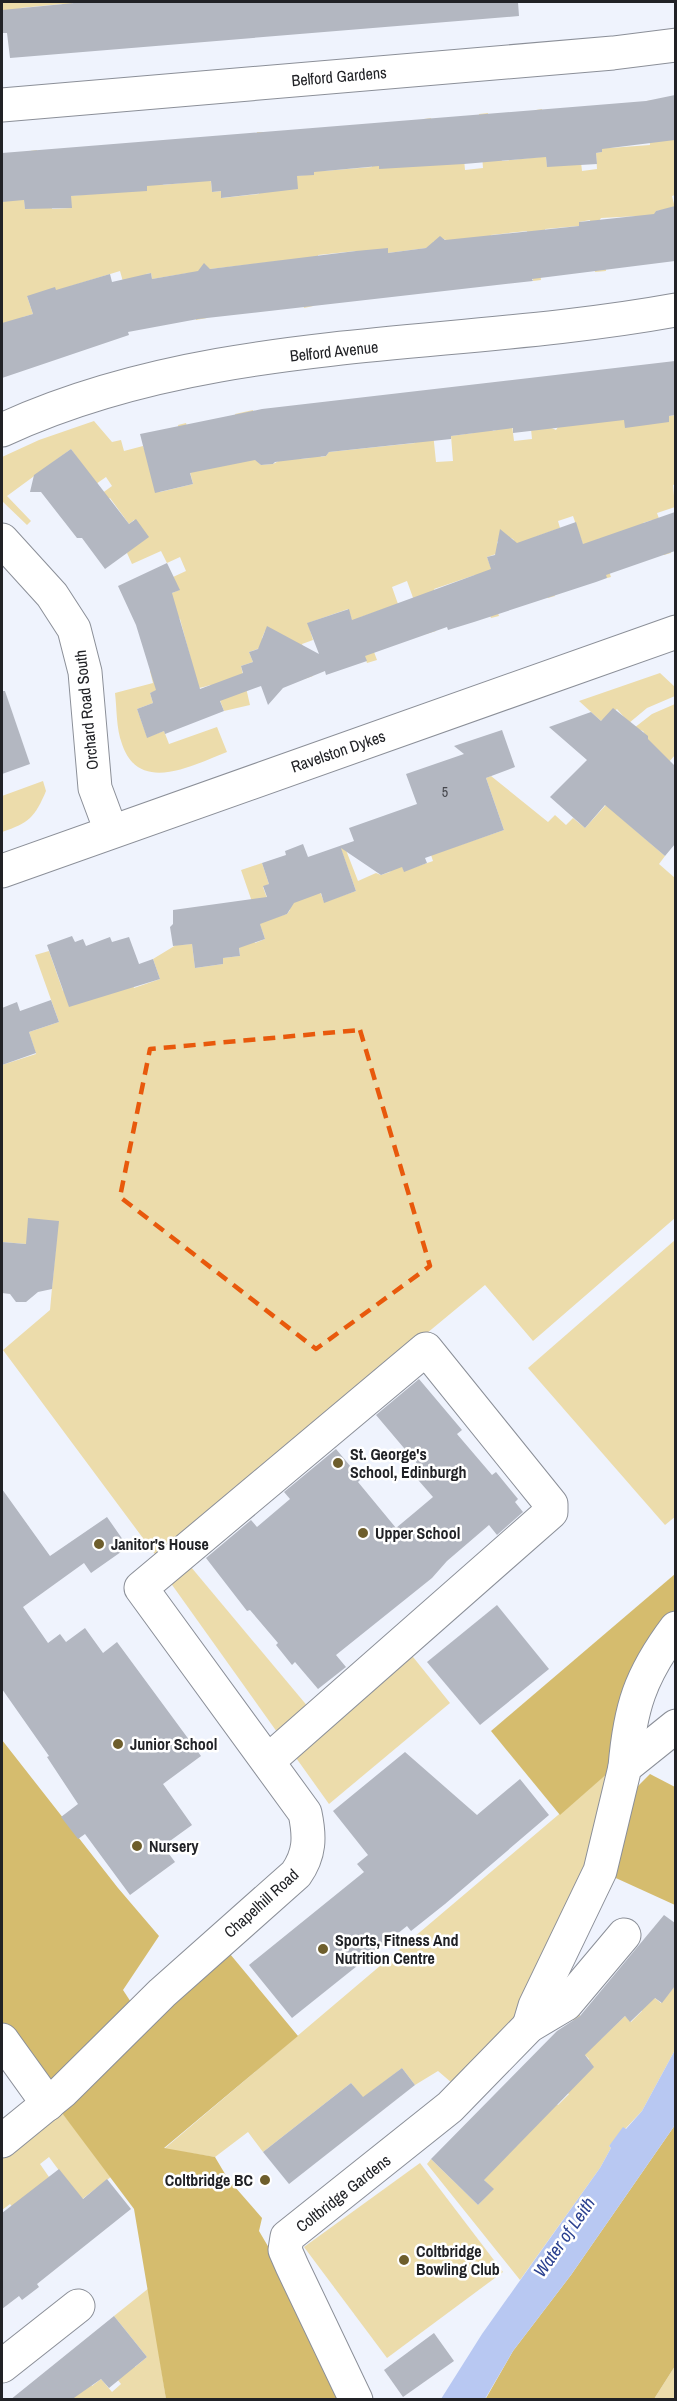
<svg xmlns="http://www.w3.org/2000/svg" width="677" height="2401" viewBox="0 0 677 2401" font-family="'Archivo Narrow',sans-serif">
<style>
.green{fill:#ecdcab}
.forest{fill:#d5bc6e}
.water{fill:#b8c8f2}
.building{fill:#b3b7c1}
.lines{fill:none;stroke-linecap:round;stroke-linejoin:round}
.minor-casing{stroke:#8b8f98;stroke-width:35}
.minor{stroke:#fff;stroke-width:33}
.marked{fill:none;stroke:#e8590c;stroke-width:4.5;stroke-dasharray:12 8;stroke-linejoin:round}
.poi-dot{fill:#6e5e2c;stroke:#fff;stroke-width:2}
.labels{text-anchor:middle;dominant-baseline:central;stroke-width:5;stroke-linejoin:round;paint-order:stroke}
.number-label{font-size:14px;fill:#46474d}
.street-label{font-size:16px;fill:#212226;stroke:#fff}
.poi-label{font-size:16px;font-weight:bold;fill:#212226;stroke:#fff;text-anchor:start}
.water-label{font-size:18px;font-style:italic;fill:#2b4190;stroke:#fff}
</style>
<rect width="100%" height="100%" fill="#eff3fd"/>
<!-- green -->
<g class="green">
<path d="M2,2H84L72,3L75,33L65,34L62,4L20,8L22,38L5,10H2Z"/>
<path d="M654,100L673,140H675V195L672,196L675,208L656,211L643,247L639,216L601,218L599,221L602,229L606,271L595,272L590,220L579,222V226L545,229L548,259H539L541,280L533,281L527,231L491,235L494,265L442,238L433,242L434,247L388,253V248L362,300L356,251L318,255L321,285L311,287L313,306L304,308L298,259L210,269L201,267L207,318L196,320L188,273L152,279L151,273L146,274V280L132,314L120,271L71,286L85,330L27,296L33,314L23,317L9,356L2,337V202L24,196L25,209L35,208L30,151L37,150L39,179H50L52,209L71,208V196L91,194L143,142L163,185L200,181L206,137L212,192L221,191L222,198L259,194L258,180H261L257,132H263L265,151L297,176L314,174L310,129L323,171L372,167L369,124L428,165L424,119L431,118L433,138L464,159L465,170L483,168L479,114L488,113L490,133L502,161L540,157L536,110L542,109L547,166L580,154L582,171L597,169L596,153L602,152L600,128L610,148L650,145L647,101Z"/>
<path d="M595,372L659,418L675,415L676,484L673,485L675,507L657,513L671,553L664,555L652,520L643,523L644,528L598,539L611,577L607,578L589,562L573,516L558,521L560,528L535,537L555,596L548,598L513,539L506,536L497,542L499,553L487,557L498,587L490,590L499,616L491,618L475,575L434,589L438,603L427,607L436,631L426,634L407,581L392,587L398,604L361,617L377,660L367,663L348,609L308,623L313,640L302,644L313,676L304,679L289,638L281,641L265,631L262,638L265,646L249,652L253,662L241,666L250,705L224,711L217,692L210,685C190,693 170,685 150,693L153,703L137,709L147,737L164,731L169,744L217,727L227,752C193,765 139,795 122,744C116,728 117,709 115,693L153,683L150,671L191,660L180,619L152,602L179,590L173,577L186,571L180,557L167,563L161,551L132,564L127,553L138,526L134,520L129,524L110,498L73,525L68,518L112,486L106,477L96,484L71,449L7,496L31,521L27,525L2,501V457L39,440L94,421L112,442L121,440L124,451L143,446L160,492L193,484L178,425L186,423L192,442L244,462L235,414L253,410L259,463L261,465L273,464L299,450L300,459L310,458L308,441L321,457L326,456L329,452L415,443L412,411L431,413L436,462L453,461L451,436L473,433L469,405L493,431L512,425L514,441L532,439L526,380L547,426L556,430Z"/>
<path d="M660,673L675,687V696L647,708L629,723L617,709L601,721L579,701Z"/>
<path d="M675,704V755L621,818L665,856L659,864L675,878V1218L533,1341L485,1285L157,1557L3,1350L50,1310L58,1222L26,1244L2,1242V1065L36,1054L29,1032L59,1022L35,955L49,951L63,991L132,982L134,988L160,979L153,959L176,945L192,944L195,968L223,964V958L240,956L237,930L247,921L255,943L265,939L241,870L262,863L269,884L263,887L274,918L287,914L290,910L287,901L317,884L324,902L356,891L340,846L344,845L358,881L376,873L381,875L390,872L398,856L404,871L433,861L431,855L504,830L486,778L491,776L548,822L555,815L566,825L573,818L585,828L624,785L648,739L643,731L634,728L652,714Z"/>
<path d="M43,781L46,791C35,817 29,823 2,832V796Z"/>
<path d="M675,1240L676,1516L665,1525L528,1368Z"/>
<path d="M191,1567L309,1708L282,1739L165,1575Z"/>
<path d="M405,1647L450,1703L329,1804L289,1748Z"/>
<path d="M617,1765L595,1858L517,2017L452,2083L438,2071L415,2085L402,2068L363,2098L351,2083L263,2152L248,2132L215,2157L164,2149Z"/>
<path d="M620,1970L661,2003L675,1986V2050L642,2111L609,2146L611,2148L600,2168L520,2280L427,2164L431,2159L478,2205L493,2189L483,2179L550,2099L558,2105L569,2094L562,2088L589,2059L581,2051L593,2040L571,2018L577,2012L601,2039L625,2016L631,2022L642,2011Z"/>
<path d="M59,2109L112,2176L81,2200L49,2157L40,2164L49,2177L28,2226L10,2204L2,2210V2156Z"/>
<path d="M420,2163L503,2272L387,2358L304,2247Z"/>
<path d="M149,2288L166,2399H71L67,2355L92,2386L101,2379L112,2392L121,2384L111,2371L127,2358L135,2367L147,2357L114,2316Z"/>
<path d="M675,2366V2399H654Z"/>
</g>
<!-- forest -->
<g class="forest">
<path d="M675,1574V1613L617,1765L560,1815L491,1731Z"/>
<path d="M2,1740L118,1888L159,1936L123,1990L146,2025L230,1954L298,2036L164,2148L215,2157L228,2179L262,2218L259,2231L302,2304L340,2399H166L134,2209L59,2109L50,2088L2,2023Z"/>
<path d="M650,1774L675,1787V1905L607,1874L621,1803Z"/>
<path d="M675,2125V2366L654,2399L485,2400L513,2351L571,2275Z"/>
</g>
<!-- water -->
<path class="water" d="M675,2050V2125L571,2275L513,2351L485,2399H441L482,2334L600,2168L611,2148L609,2146L623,2127L626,2129L642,2111Z"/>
<!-- building -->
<g class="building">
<path d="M84,2H518L519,16L10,58L7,33H2V10Z"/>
<path d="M675,95V140L602,149V152L596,153L597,164L547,167L546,157L464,164L379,169V166L314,172V175L297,176L298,189L221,198V191L212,192L211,181L147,186V191L71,196L72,208L25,209L24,200L2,202V153L646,101Z"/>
<path d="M675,206V261L532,279L533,281L198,319L128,332L129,335L2,378V323L33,314L27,296L55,287L56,290L110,274L112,282L151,273L152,279L198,271L204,263L210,269L356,251L388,248V253L426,248L440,236L445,240L579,226V222L654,214L656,211Z"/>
<path d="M675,361V415L669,416V422L625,428L624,420L513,433V428L451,436V439L329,452L326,456L275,462L273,464L261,465L255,460L190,473L193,484L155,493L140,434L262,409Z"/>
<path d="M71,449L129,524L136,519L149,537L105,569L82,538H77L41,492H30L34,475Z"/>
<path d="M675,512V551L606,575L607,578L596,582L474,622L448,630L447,627L365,656L367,661L326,675L325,671L283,688L268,705L261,686L220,701L224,711L165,734L164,731L147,738L137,709L153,703L150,693L156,690L136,625L118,586L167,563L180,590L172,593L200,689L243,673L241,666L253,662L249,652L258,649L267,626L319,654L307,623L349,609L352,620L491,569L487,557L495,555L500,529L517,543L576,522L583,544Z"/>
<path d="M2,691H5L30,764L2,774Z"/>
<path d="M613,708L648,736V739L675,766V844L665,856L605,805L585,828L550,797L587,760L549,727L591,712L601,721Z"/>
<path d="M502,730L515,767L486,778L504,830L425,858L427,863L404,872L402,867L381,875L341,848L356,891L324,903L321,893L294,903L287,914L260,924L265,939L239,948L240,956L223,958V964L195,968L192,944L173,946L170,927L173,924V910L267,897L263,886L269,884L262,863L286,855L285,851L303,844L308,857L354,841L349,828L417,804L406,774L464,754L454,746Z"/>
<path d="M72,936L75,942L83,939L86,946L110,937L112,942L129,937L139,964L153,959L160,979L69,1007L47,945Z"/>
<path d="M51,1000L59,1022L29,1032L36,1053L2,1065V1008L17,1002L20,1011Z"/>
<path d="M28,1218L59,1221L52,1289L38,1292L26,1302H16L10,1294L2,1293V1242L26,1244Z"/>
<path d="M419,1379L462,1430L457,1434L492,1475L496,1472L518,1499L515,1502L523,1512L497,1535L489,1525L447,1561L432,1578L336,1655L346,1667L318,1689L295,1662L292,1665L276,1645L278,1643L250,1610L247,1611L206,1558L251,1520L257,1527L290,1499L284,1492L336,1449L361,1479L358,1482L396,1528L414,1513L433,1497L412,1473L420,1467L376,1415Z"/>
<path d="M2,1489L50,1556L107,1517L128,1547L91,1573L84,1563L23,1607L48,1643L60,1634L66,1642L85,1628L103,1653L117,1642L201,1756L163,1784L192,1825L163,1846L175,1862L130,1895L85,1834L78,1839L61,1817L78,1804L47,1757L49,1756L2,1689Z"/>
<path d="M497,1605L549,1669L480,1725L427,1662Z"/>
<path d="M405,1752L477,1815L520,1779L549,1815L445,1904L411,1931L407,1926L292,2018L249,1965L364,1872L357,1864L368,1855L333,1811Z"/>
<path d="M664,1915L675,1923V1986L662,2003L655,1998L630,2022L625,2016L585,2055L594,2067L484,2180L494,2189L478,2205L431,2159L557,2031L580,2016Z"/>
<path d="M402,2068L415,2085L289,2184L263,2152L351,2083L363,2097Z"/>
<path d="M59,2169L83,2199L107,2179L131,2209L37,2284L39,2287L22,2300L19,2296L2,2309V2213Z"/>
<path d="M114,2316L147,2357L109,2388L101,2379L71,2400H10Z"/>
<path d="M434,2333L454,2361L403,2397L384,2370Z"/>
</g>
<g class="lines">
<!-- minor casing -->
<g class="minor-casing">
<g id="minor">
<path d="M2,105L613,53L676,45"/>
<path d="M2,430C212,333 452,351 676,310"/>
<path d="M2,540L52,595L74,629L85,672L95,788L111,831"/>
<path d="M2,871L676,632"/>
<path d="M625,1767C630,1708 640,1676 676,1628"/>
<path d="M529,2026L535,2006L600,1871L625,1767L676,1726"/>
<path d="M2,2040L48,2104"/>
<path d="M2,2141L62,2092L162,1993L296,1874C310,1854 310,1837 305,1813L141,1588L426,1349L551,1504V1512L268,1761"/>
<path d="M2,2366L78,2306"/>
<path d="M356,2400L292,2266L285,2250L287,2237L450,2107L529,2026L566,2004L624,1935"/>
</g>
</g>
<!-- minor -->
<use href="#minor" class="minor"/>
</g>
<!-- marked area -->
<path class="marked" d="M360,1030L430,1266L316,1349L120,1197L150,1049Z"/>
<!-- markers -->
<g class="poi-dot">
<circle cx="338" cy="1463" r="6"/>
<circle cx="363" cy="1533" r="6"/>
<circle cx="99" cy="1544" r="6"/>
<circle cx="118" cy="1744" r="6"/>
<circle cx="137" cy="1846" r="6"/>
<circle cx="323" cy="1949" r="6"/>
<circle cx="265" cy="2180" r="6"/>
<circle cx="404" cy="2260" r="6"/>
</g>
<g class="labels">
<!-- number labels -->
<g class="number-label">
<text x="445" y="792">5</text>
</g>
<!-- street labels -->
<g class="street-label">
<text transform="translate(339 76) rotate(-5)">Belford Gardens</text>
<text transform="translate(334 351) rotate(-6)">Belford Avenue</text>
<text transform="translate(86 710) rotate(-96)">Orchard Road South</text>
<text transform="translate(338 751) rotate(-19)">Ravelston Dykes</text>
<text transform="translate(261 1903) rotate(-42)">Chapelhill Road</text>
<text transform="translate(343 2193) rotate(-38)">Coltbridge Gardens</text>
</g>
<!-- poi labels -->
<g class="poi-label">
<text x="350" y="1454">St. George's<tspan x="350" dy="18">School, Edinburgh</tspan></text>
<text x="375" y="1533">Upper School</text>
<text x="111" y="1544">Janitor's House</text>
<text x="130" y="1744">Junior School</text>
<text x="149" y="1846">Nursery</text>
<text x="335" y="1940">Sports, Fitness And<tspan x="335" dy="18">Nutrition Centre</tspan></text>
<text x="253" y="2180" text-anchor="end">Coltbridge BC</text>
<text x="416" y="2251">Coltbridge<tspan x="416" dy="18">Bowling Club</tspan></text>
</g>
<!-- water labels -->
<g class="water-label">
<text transform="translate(564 2237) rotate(-55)">Water of Leith</text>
</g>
</g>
<!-- border -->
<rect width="677" height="2401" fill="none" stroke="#212226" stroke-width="6"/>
</svg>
